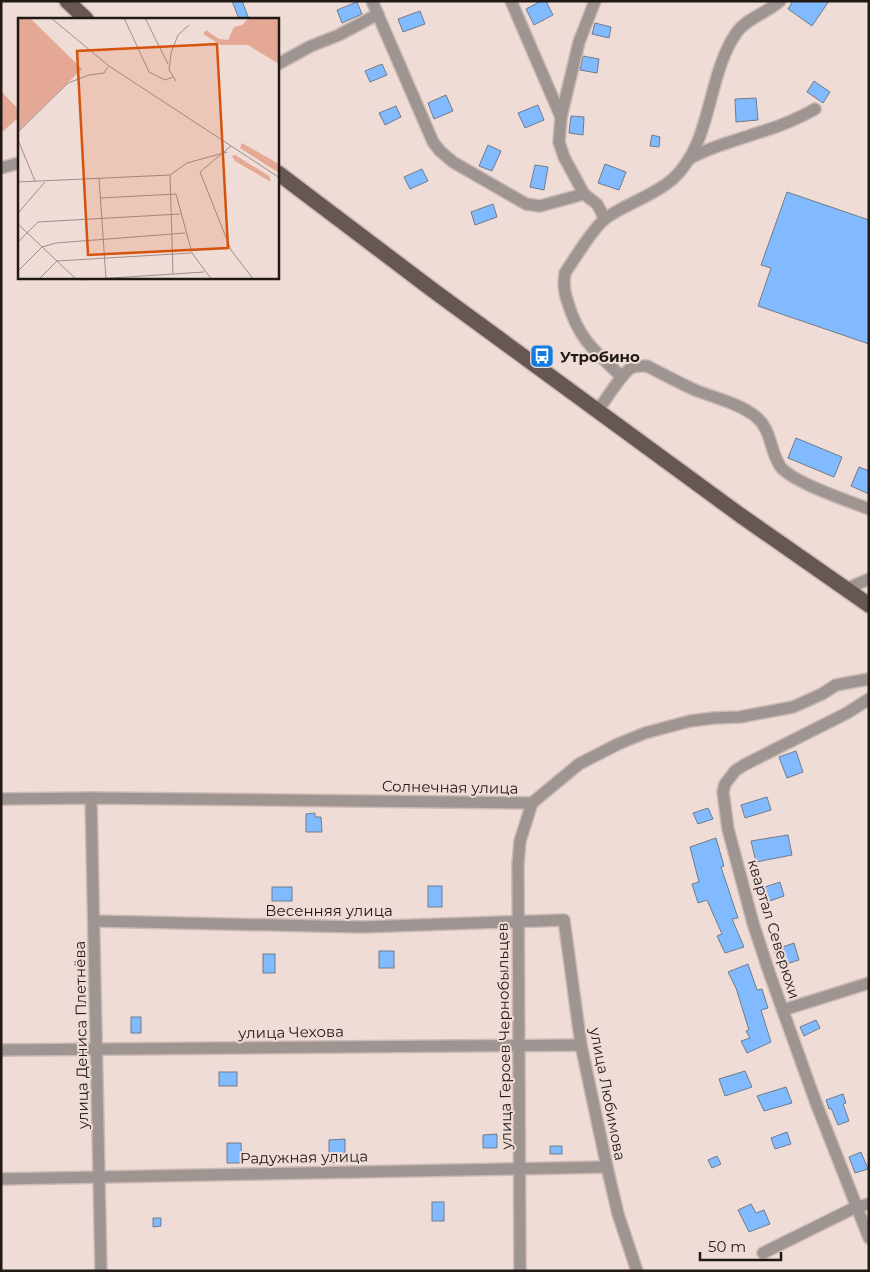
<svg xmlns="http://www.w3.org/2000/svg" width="870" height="1272" viewBox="0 0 870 1272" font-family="Montserrat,sans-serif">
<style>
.green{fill:#e5a894}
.building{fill:#81bafe;stroke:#717c89}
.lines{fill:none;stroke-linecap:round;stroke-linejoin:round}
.minor-casing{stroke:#cbb9b3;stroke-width:14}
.major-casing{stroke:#cbb9b3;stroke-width:18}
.minor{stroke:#9e9593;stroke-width:11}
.major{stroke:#665753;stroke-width:15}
.labels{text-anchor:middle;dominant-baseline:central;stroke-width:4;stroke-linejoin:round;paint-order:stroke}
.poi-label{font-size:15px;font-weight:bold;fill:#201916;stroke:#f0dcd6;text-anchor:start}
.street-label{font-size:15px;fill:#201916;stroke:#f0dcd6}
.inset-road{fill:none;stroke:#9d8e89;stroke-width:1}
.view{fill:#d4530d;fill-opacity:0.15;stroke:#d4530d;stroke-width:2.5}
.inset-edge{fill:none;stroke:#201916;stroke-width:2.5}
</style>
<rect width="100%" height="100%" fill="#f0dcd6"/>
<!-- green -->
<path class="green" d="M1,91L19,110V117L1,133Z"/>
<!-- building -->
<g class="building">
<path d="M232,1H242L249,19H239Z"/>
<path d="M541,1H546L553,15L534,25L526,9Z"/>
<path d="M793,1H829L812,26L788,9Z"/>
<path d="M357,2L362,14L342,23L337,10Z"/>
<path d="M420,11L425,24L403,32L398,19Z"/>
<path d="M595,23L611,27L609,38L592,34Z"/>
<path d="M583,56L599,59L597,73L580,70Z"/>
<path d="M382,64L387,75L370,82L365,71Z"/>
<path d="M814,81L830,92L823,103L807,92Z"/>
<path d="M446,95L453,111L434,119L428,103Z"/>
<path d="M756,98L758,120L736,122L735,99Z"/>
<path d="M538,105L544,120L525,128L518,113Z"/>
<path d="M396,106L401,117L385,125L379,113Z"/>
<path d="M571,116L584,117L583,135L569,133Z"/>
<path d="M652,135L660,137L659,147L650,146Z"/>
<path d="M488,145L501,151L492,171L479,166Z"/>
<path d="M605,164L626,172L619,190L598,183Z"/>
<path d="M535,165L548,167L544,190L530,187Z"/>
<path d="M422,169L428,181L410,189L404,177Z"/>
<path d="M787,192L869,220V344L758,306L771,268L761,265Z"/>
<path d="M493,204L497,217L475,225L471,212Z"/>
<path d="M796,438L842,457L834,477L788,458Z"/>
<path d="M859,467L869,471V494L851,486Z"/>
<path d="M796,751L803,772L787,778L779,757Z"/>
<path d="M767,797L771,810L745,818L741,805Z"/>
<path d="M708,808L713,819L698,824L693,813Z"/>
<path d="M315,813V817H321L322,832H306V814Z"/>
<path d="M788,835L792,855L756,862L751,841Z"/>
<path d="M716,838L724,866L721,867L738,918L732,919L744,947L725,953L717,936L722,934L707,900L698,903L692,884L699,882L690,847Z"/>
<path d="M780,882L784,896L764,903L759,889Z"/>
<rect x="428" y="886" width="14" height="21"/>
<rect x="272" y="887" width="20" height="14"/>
<path d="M794,943L799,960L780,966L774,950Z"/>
<rect x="379" y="951" width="15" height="17"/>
<rect x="263" y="954" width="12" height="19"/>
<path d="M748,964L757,990L762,989L768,1008L761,1010L771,1042L747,1053L741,1041L750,1038L746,1031L749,1030L736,988L728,972Z"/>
<rect x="131" y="1017" width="10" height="16"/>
<path d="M816,1020L820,1028L804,1036L800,1027Z"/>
<path d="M745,1071L752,1087L725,1096L719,1079Z"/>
<rect x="219" y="1072" width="18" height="14"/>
<path d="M786,1087L792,1103L764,1111L757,1096Z"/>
<path d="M843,1094L846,1103L843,1104L849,1121L838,1125L831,1108L829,1109L826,1100Z"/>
<path d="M787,1132L791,1144L775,1149L771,1138Z"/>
<path d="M497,1134V1148H483V1135Z"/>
<path d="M345,1139V1162L329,1163V1140Z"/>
<path d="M227,1143H241L242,1163H227Z"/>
<rect x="550" y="1146" width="12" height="8"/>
<path d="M861,1152L868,1169L855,1173L849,1157Z"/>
<path d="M717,1156L721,1164L712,1168L708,1160Z"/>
<rect x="432" y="1202" width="12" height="19"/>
<path d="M751,1204L756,1213L764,1210L770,1224L749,1232L738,1210Z"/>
<path d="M153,1218H161V1226L153,1227Z"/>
</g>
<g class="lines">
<!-- minor casing -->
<g class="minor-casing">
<g id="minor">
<path d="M372,1L433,142L440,151L453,162L526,204L540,206L584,194"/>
<path d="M511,1L561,117"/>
<path d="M595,1L579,42L561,117L559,142L564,157L584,194L597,204L605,219"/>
<path d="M278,64L311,46L339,35L378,14"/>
<path d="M689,159C709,147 732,142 754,134C775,128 796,120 815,109"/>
<path d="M1,168L19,163"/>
<path d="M622,377C596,352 579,340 568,303C564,292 563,284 565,273C575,258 593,228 606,218C630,201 664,193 682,169C712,132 709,71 737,32C747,18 767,13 780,1"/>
<path d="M598,410C606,400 622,373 631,368C636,365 642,366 647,366C663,374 679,383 695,390C715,398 738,403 755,416C772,429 769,449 780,466C791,482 849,501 869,509"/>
<path d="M846,589L869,579"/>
<path d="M869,699L847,713L744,765L735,771L725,784L723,792L728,829L753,923L768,969L816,1103L869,1238"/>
<path d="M91,798L101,1271"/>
<path d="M1,799L91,798L532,803L579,764L618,744L645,733L690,721L714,718L740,717L793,707L822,694L836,685L869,679"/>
<path d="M94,921L361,927L564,920L581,1045L607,1167L618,1214L637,1271"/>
<path d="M783,1010L869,983"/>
<path d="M1,1050L581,1045"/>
<path d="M1,1179L607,1167"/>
<path d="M763,1253L856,1207L869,1204"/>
<path d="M520,1271L518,864L520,841L532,803"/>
</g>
</g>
<!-- major casing -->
<g class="major-casing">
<g id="major">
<path d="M67,1L86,19"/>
<path d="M278,173L434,291L740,515L869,605"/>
</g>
</g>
<!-- minor -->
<use href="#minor" class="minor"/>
<!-- major -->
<use href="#major" class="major"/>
</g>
<!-- icons -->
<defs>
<g id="bus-square" transform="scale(1.25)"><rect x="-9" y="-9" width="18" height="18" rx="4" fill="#107ce3" stroke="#f0dcd6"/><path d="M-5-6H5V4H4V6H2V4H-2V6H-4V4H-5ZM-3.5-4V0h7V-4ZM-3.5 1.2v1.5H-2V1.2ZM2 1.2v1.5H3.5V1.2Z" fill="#fff"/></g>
</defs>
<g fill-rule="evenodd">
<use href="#bus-square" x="542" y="356"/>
</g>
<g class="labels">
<!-- poi labels -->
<g class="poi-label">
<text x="560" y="356">Утробино</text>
</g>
<!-- street labels -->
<g class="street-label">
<text transform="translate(450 787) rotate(1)">Солнечная улица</text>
<text x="329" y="910">Весенняя улица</text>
<text transform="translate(774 929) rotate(73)">квартал Северюхи</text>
<text transform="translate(291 1032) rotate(-1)">улица Чехова</text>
<text transform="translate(81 1035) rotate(-91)">улица Дениса Плетнёва</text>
<text transform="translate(504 1036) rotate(-91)">улица Героев Чернобыльцев</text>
<text transform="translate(608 1094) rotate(79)">улица Любимова</text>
<text transform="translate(304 1157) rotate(-1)">Радужная улица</text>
</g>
</g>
<!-- overview -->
<g transform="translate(18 18)">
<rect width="261" height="261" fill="#f0dcd6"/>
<path d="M0,0H12L64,51L0,113ZM231,0H261V46L230,27H203L185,16L188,12L201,21L210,22L216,9L224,7ZM224,125L261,146V155L222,130ZM217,137L251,158L253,164L217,143L214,138Z" fill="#e5a894"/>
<path class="inset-road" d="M33,0L91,48L262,160M106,0L131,54L147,62L155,59M127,0L150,46M158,63L151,52L153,35L160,17L171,7M0,114L50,65L71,57L86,55L90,49M0,122L17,163M213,128L182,154L213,232L236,262M152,157L155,255M81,160L88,261M0,164L152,157L169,145L209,134M82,180L158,176L174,235L194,262M0,195L27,164M0,206L59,262M0,224L20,204L162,196M0,253L24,229L38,225L167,215M20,262L39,243L173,235M63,262L186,254"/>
<path class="view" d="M199,26L210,230L70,237L59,33Z"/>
<rect width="261" height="261" class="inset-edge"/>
</g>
<!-- border -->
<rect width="870" height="1272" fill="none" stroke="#201916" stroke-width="5"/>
<!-- scale -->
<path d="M700 1252v8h81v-8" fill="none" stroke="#201916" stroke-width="2.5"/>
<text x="708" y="1252" font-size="15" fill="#201916" stroke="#f0dcd6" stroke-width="4" paint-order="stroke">50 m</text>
</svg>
